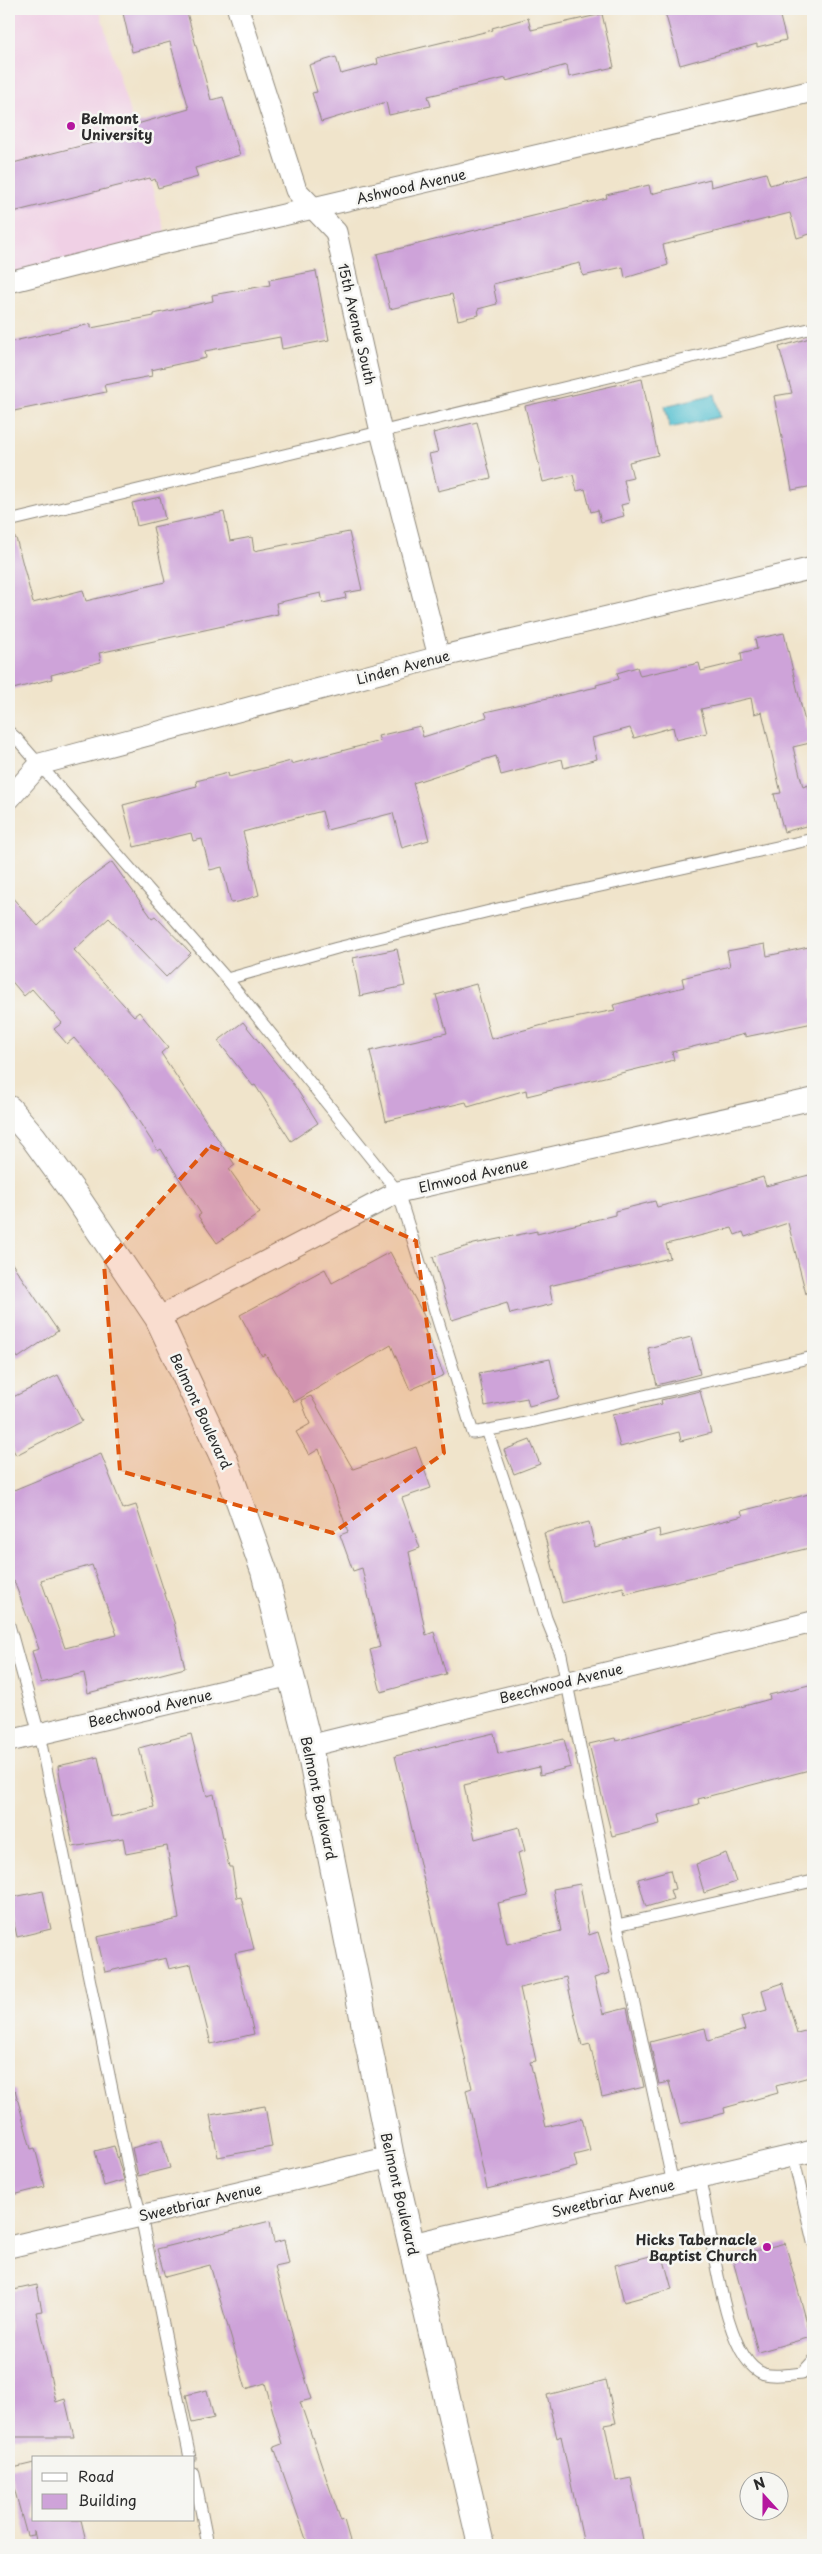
<svg xmlns="http://www.w3.org/2000/svg" width="822" height="2554" viewBox="0 0 822 2554" font-family="'Playpen Sans',sans-serif">
<style>
.built{fill:#f0d0e5}
.water{fill:#56c1d1;stroke:#40767e}
.building{fill:#cea3d9;fill-rule:evenodd}
.lines{fill:none;stroke-linecap:round;stroke-linejoin:round}
.service-casing{stroke:#8e887b;stroke-width:13}
.minor-casing{stroke:#8e887b;stroke-width:23}
.tertiary-casing{stroke:#8e887b;stroke-width:28}
.service{stroke:#fff;stroke-width:11}
.minor{stroke:#fff;stroke-width:21}
.tertiary{stroke:#fff;stroke-width:26}
.marked{fill:#df570e;fill-opacity:0.2;stroke:#df570e;stroke-width:4;stroke-dasharray:10 6;stroke-linejoin:round}
.poi-dot{fill:#b5179e;stroke:#f6f6f2;stroke-width:2}
.labels{text-anchor:middle;dominant-baseline:central;stroke-width:5;stroke-linejoin:round;paint-order:stroke}
.poi-label{font-size:14px;font-weight:bold;fill:#2b2b2b;stroke:#f6f6f2;text-anchor:start}
.street-label{font-size:14px;fill:#2b2b2b;stroke:#f6f6f2}
</style>
<rect width="100%" height="100%" fill="#f6f6f2"/>
<filter id="ink" filterUnits="userSpaceOnUse"><feTurbulence type="fractalNoise" baseFrequency=".02" numOctaves="2"/><feDisplacementMap in="SourceGraphic" scale="10" xChannelSelector="R" yChannelSelector="G"/><feConvolveMatrix kernelMatrix="1 2 1 2 8 2 1 2 1" color-interpolation-filters="sRGB"/></filter>
<filter id="wash" filterUnits="userSpaceOnUse"><feTurbulence type="fractalNoise" baseFrequency=".0096" numOctaves="4" result="noise"/><feDisplacementMap in="SourceGraphic" scale="20" xChannelSelector="R" yChannelSelector="G"/><feGaussianBlur stdDeviation="1.12" result="paint"/><feColorMatrix in="noise" values="0 0 0 0 0 0 0 0 0 0 0 0 0 0 0 0 0 1.4 0 .05"/><feComposite in="paint" operator="in"/></filter>
<g filter="url(#wash)">
<rect width="100%" height="100%" fill="#f0e4cb"/>
<!-- built -->
<path class="built" d="M9,9H99L168,242L9,283Z"/>
<!-- water -->
<path class="water" d="M715,394L720,417L670,428L665,406Z"/>
<g id="blocks">
<!-- building -->
<g class="building">
<path d="M122,9H186L211,100L223,97L240,155L195,168L198,177L158,188L155,179L151,181L150,178L9,213V164L136,132L134,125L189,109L170,42L132,52Z"/>
<path d="M664,9H778L786,40L757,47V44L680,65Z"/>
<path d="M602,14L614,67L569,77L567,65L506,81V78L428,96L431,106L389,115L386,102L321,122L312,93L317,92L309,65L336,57L341,74L378,64L377,58L493,30L492,28L528,18L531,30Z"/>
<path d="M766,173L770,185L813,173V233L797,238L790,213L663,245L668,265L625,278L623,267L583,276L580,263L493,284L497,304L478,309L479,315L458,320L452,294L390,309L377,254L607,198L606,195L649,185L651,194L710,179L711,187Z"/>
<path d="M316,271L329,340L282,349L280,337L205,351L206,358L151,370L152,376L104,385L106,392L9,412V342L91,324V328L154,316V314L213,301L212,295L270,285L269,280Z"/>
<path d="M813,337V486L792,490L774,396L792,393L779,347Z"/>
<path d="M642,379L658,455L629,462L633,478L624,480L629,503L621,505L624,516L601,522L598,510L591,512L585,489L577,491L573,475L543,482L525,406Z"/>
<path d="M477,422L491,478L438,491L429,454L438,452L433,433Z"/>
<path d="M160,497L165,519L137,526L132,503Z"/>
<path d="M224,512L230,541L252,537L254,551L349,532L362,590L345,593L346,598L323,603L321,593L276,603L278,614L99,653L101,662L51,675L52,679L9,690V538H16L33,603L83,590L86,601L165,582L153,527Z"/>
<path d="M784,633L810,743L793,747L803,787L808,785L813,803V824L784,832L774,794L781,793L762,712L754,714L751,698L701,709L707,733L676,740L673,727L634,738L630,728L592,738L597,759L564,768L562,759L501,775L496,756L413,783L429,840L402,848L393,813L327,830L322,811L243,832L259,895L238,902L231,903L222,867L210,870L202,839L193,841L191,833L134,847L123,805L197,786L196,781L228,773L229,777L291,761V764L380,741L378,736L420,726L423,737L487,717L485,712L597,687L596,685L619,679L617,673L637,667L640,676L699,663L701,671L742,661L741,653L757,649L755,639Z"/>
<path d="M112,862L152,918L155,916L191,953L166,977L109,918L74,950L134,1016L139,1012L168,1047L161,1053L235,1165L229,1169L260,1213L217,1243L198,1216L201,1214L161,1149L158,1151L120,1092L74,1038L67,1044L54,1029L62,1023L32,989L24,996L9,978V894L38,926L83,883Z"/>
<path d="M765,944L767,956L813,946V1023L745,1037V1034L672,1052L674,1060L527,1096L526,1090L468,1107L466,1102L386,1121L370,1051L447,1033L436,995L476,984L491,1039L554,1022L615,1010L613,1005L684,987L682,978L730,966L727,951Z"/>
<path d="M397,949L405,986L360,996L353,958Z"/>
<path d="M243,1022L296,1088L318,1123L291,1141L255,1085L253,1086L218,1041Z"/>
<path d="M813,1174V1293L806,1294L788,1223L745,1237L743,1232L735,1235L732,1228L666,1244L670,1258L549,1286L553,1304L510,1314L507,1303L452,1320L433,1257L474,1244L537,1231V1234L615,1215V1211L655,1201L657,1207L705,1195L763,1177L766,1186Z"/>
<path d="M390,1252L430,1327L424,1328L444,1375L410,1390L391,1345L294,1402L265,1354L262,1356L240,1315L325,1269L332,1283Z"/>
<path d="M9,1259L58,1331L18,1358L9,1344Z"/>
<path d="M691,1337L700,1374L657,1385L648,1348Z"/>
<path d="M550,1359L559,1398L529,1406L527,1398L485,1406L479,1373Z"/>
<path d="M58,1375L82,1421L16,1455L9,1442V1399Z"/>
<path d="M700,1391L711,1433L681,1441L679,1432L620,1447L612,1415L662,1404L661,1400Z"/>
<path d="M311,1396L353,1469L416,1447L431,1488L402,1498L420,1548L409,1552L426,1635L434,1632L446,1674L381,1692L370,1650L380,1647L362,1568L353,1571L340,1535L348,1532L319,1449L309,1455L296,1432L310,1424L301,1400Z"/>
<path d="M530,1440L540,1464L514,1474L504,1450Z"/>
<path d="M101,1454L123,1509L136,1505L174,1622L185,1668L88,1693L84,1673L41,1683L32,1651L39,1649L14,1581L9,1583V1492ZM92,1565L117,1635L65,1648L41,1580Z"/>
<path d="M813,1493V1547L625,1594L623,1587L562,1603L544,1533L589,1522L595,1547L659,1529L660,1537L743,1516L741,1511Z"/>
<path d="M813,1684V1769L698,1799L699,1804L658,1815L660,1824L612,1836L589,1744L615,1738L616,1741L770,1699L769,1695Z"/>
<path d="M494,1733L498,1754L564,1739L571,1767L540,1775L539,1767L464,1785L475,1839L519,1827L525,1851L518,1853L528,1896L498,1903L507,1944L561,1931L553,1889L580,1884L589,1935L598,1932L610,1973L594,1978L603,2014L627,2008L644,2087L602,2097L590,2044L582,2046L566,1977L520,1988L536,2061L530,2062L546,2127L582,2118L590,2151L574,2155L577,2167L487,2189L466,2090L472,2088L395,1756Z"/>
<path d="M191,1734L207,1796L214,1794L229,1867H232L237,1898L241,1897L254,1949L235,1953L254,2034L211,2044L191,1964L169,1969L166,1958L105,1972L97,1937L179,1919L167,1846L126,1854L123,1838L73,1847L58,1766L98,1757L111,1817L154,1807L139,1748Z"/>
<path d="M726,1853L736,1882L704,1893L696,1864Z"/>
<path d="M670,1870L675,1889L670,1890L673,1899L646,1907L638,1879Z"/>
<path d="M43,1891L51,1929L17,1937L9,1898Z"/>
<path d="M783,1983L797,2033L813,2029V2076L776,2086L778,2093L724,2108L725,2113L680,2124L669,2082L659,2084L650,2042L705,2028L708,2041L745,2030L741,2017L767,2010L762,1990Z"/>
<path d="M9,2090H15L31,2149L35,2148L45,2187L9,2196Z"/>
<path d="M265,2106L272,2147L218,2157L210,2115Z"/>
<path d="M162,2140L170,2168L138,2176L132,2148Z"/>
<path d="M114,2146L124,2180L104,2186L95,2151Z"/>
<path d="M270,2221L274,2243L284,2240L289,2264L275,2267L296,2349L312,2399L300,2402L341,2521L344,2520L350,2541L337,2545H308L274,2447L282,2444L265,2383L246,2389L210,2265L165,2277L157,2249Z"/>
<path d="M785,2243L811,2337L758,2352L732,2257Z"/>
<path d="M662,2253L672,2289L624,2302L615,2265Z"/>
<path d="M37,2285L42,2311L36,2312L56,2402L65,2399L74,2437H9V2291Z"/>
<path d="M606,2380L616,2423L605,2425L616,2481L631,2478L644,2545H584L561,2436L557,2438L547,2395Z"/>
<path d="M207,2390L214,2418L192,2423L186,2395Z"/>
<path d="M34,2463V2520H81L87,2545H37L34,2531V2535L27,2536L9,2469Z"/>
</g>
</g>
</g>
<g filter="url(#ink)">
<use href="#blocks" fill-opacity="0" stroke="#8e887b" stroke-width="1"/>
<g class="lines">
<!-- service casing -->
<g class="service-casing">
<g id="service">
<path d="M9,521L813,328"/>
<path d="M9,732L17,739L227,979L398,1192L473,1433L531,1422L813,1357"/>
<path d="M227,979L337,948L510,906L813,839"/>
<path d="M487,1430L518,1522L546,1618L561,1655L617,1925"/>
<path d="M9,1625L39,1734L129,2172L141,2216L190,2458"/>
<path d="M793,2156L813,2242"/>
<path d="M699,2178C712,2219 720,2359 764,2374C774,2377 792,2374 802,2373L813,2361"/>
<path d="M673,2184L617,1925L813,1881"/>
<path d="M194,2474L208,2545"/>
</g>
</g>
<!-- minor casing -->
<g class="minor-casing">
<g id="minor">
<path d="M238,9L296,190L336,232L381,432L439,657"/>
<path d="M9,282L168,242L813,91"/>
<path d="M9,799L40,764L439,657L813,568"/>
<path d="M158,1318L398,1192L813,1099"/>
<path d="M9,1741L291,1675"/>
<path d="M309,1746L813,1622"/>
<path d="M412,2244L813,2151"/>
<path d="M9,2247L391,2157"/>
</g>
</g>
<!-- tertiary casing -->
<g class="tertiary-casing">
<path id="tertiary" d="M9,1109L33,1137L76,1196L158,1318L225,1461L264,1571L309,1746L391,2157L481,2545"/>
</g>
<!-- service -->
<use href="#service" class="service"/>
<!-- minor -->
<use href="#minor" class="minor"/>
<!-- tertiary -->
<use href="#tertiary" class="tertiary"/>
</g>
</g>
<!-- marked area -->
<path class="marked" d="M210,1146L416,1241L444,1453L333,1533L120,1471L104,1264Z"/>
<!-- markers -->
<g class="poi-dot">
<circle cx="71" cy="126" r="5"/>
<circle cx="767" cy="2247" r="5"/>
</g>
<g class="labels">
<!-- poi labels -->
<g class="poi-label">
<text x="81" y="118">Belmont<tspan x="81" dy="16">University</tspan></text>
<text x="757" y="2239" text-anchor="end">Hicks Tabernacle<tspan x="757" dy="16">Baptist Church</tspan></text>
</g>
<!-- street labels -->
<g class="street-label">
<text transform="translate(411 186) rotate(-13)">Ashwood Avenue</text>
<text transform="translate(357 324) rotate(77)">15th Avenue South</text>
<text transform="translate(403 667) rotate(-15)">Linden Avenue</text>
<text transform="translate(473 1175) rotate(-13)">Elmwood Avenue</text>
<text transform="translate(201 1411) rotate(65)">Belmont Boulevard</text>
<text transform="translate(561 1683) rotate(-14)">Beechwood Avenue</text>
<text transform="translate(150 1708) rotate(-13)">Beechwood Avenue</text>
<text transform="translate(319 1798) rotate(78)">Belmont Boulevard</text>
<text transform="translate(400 2194) rotate(77)">Belmont Boulevard</text>
<text transform="translate(613 2198) rotate(-13)">Sweetbriar Avenue</text>
<text transform="translate(200 2202) rotate(-13)">Sweetbriar Avenue</text>
</g>
</g>
<!-- margin -->
<rect width="822" height="2554" fill="none" stroke="#f6f6f2" stroke-width="30"/>
<!-- legend -->
<rect x="32" y="2456" width="162" height="65" fill="#f6f6f2" stroke="#a5a5a2"/>
<rect x="42" y="2473" width="25" height="8" fill="#ffffff" stroke="#a5a5a2"/>
<text x="78" y="2482" font-size="15" fill="#2b2b2b">Road</text>
<rect x="42" y="2494" width="25" height="15" fill="#cea3d9" stroke="#a5a5a2"/>
<text x="78" y="2506" font-size="15" fill="#2b2b2b">Building</text>
<!-- north arrow -->
<g transform="translate(764 2496) rotate(339)"><circle r="24" fill="#f6f6f2" stroke="#a5a5a2"/>
<path d="M0-4L9 19L0 12L-9 19Z" fill="#b5179e"/>
<text y="-8" font-size="14" font-weight="bold" text-anchor="middle" fill="#2b2b2b">N</text>
</g>
</svg>
